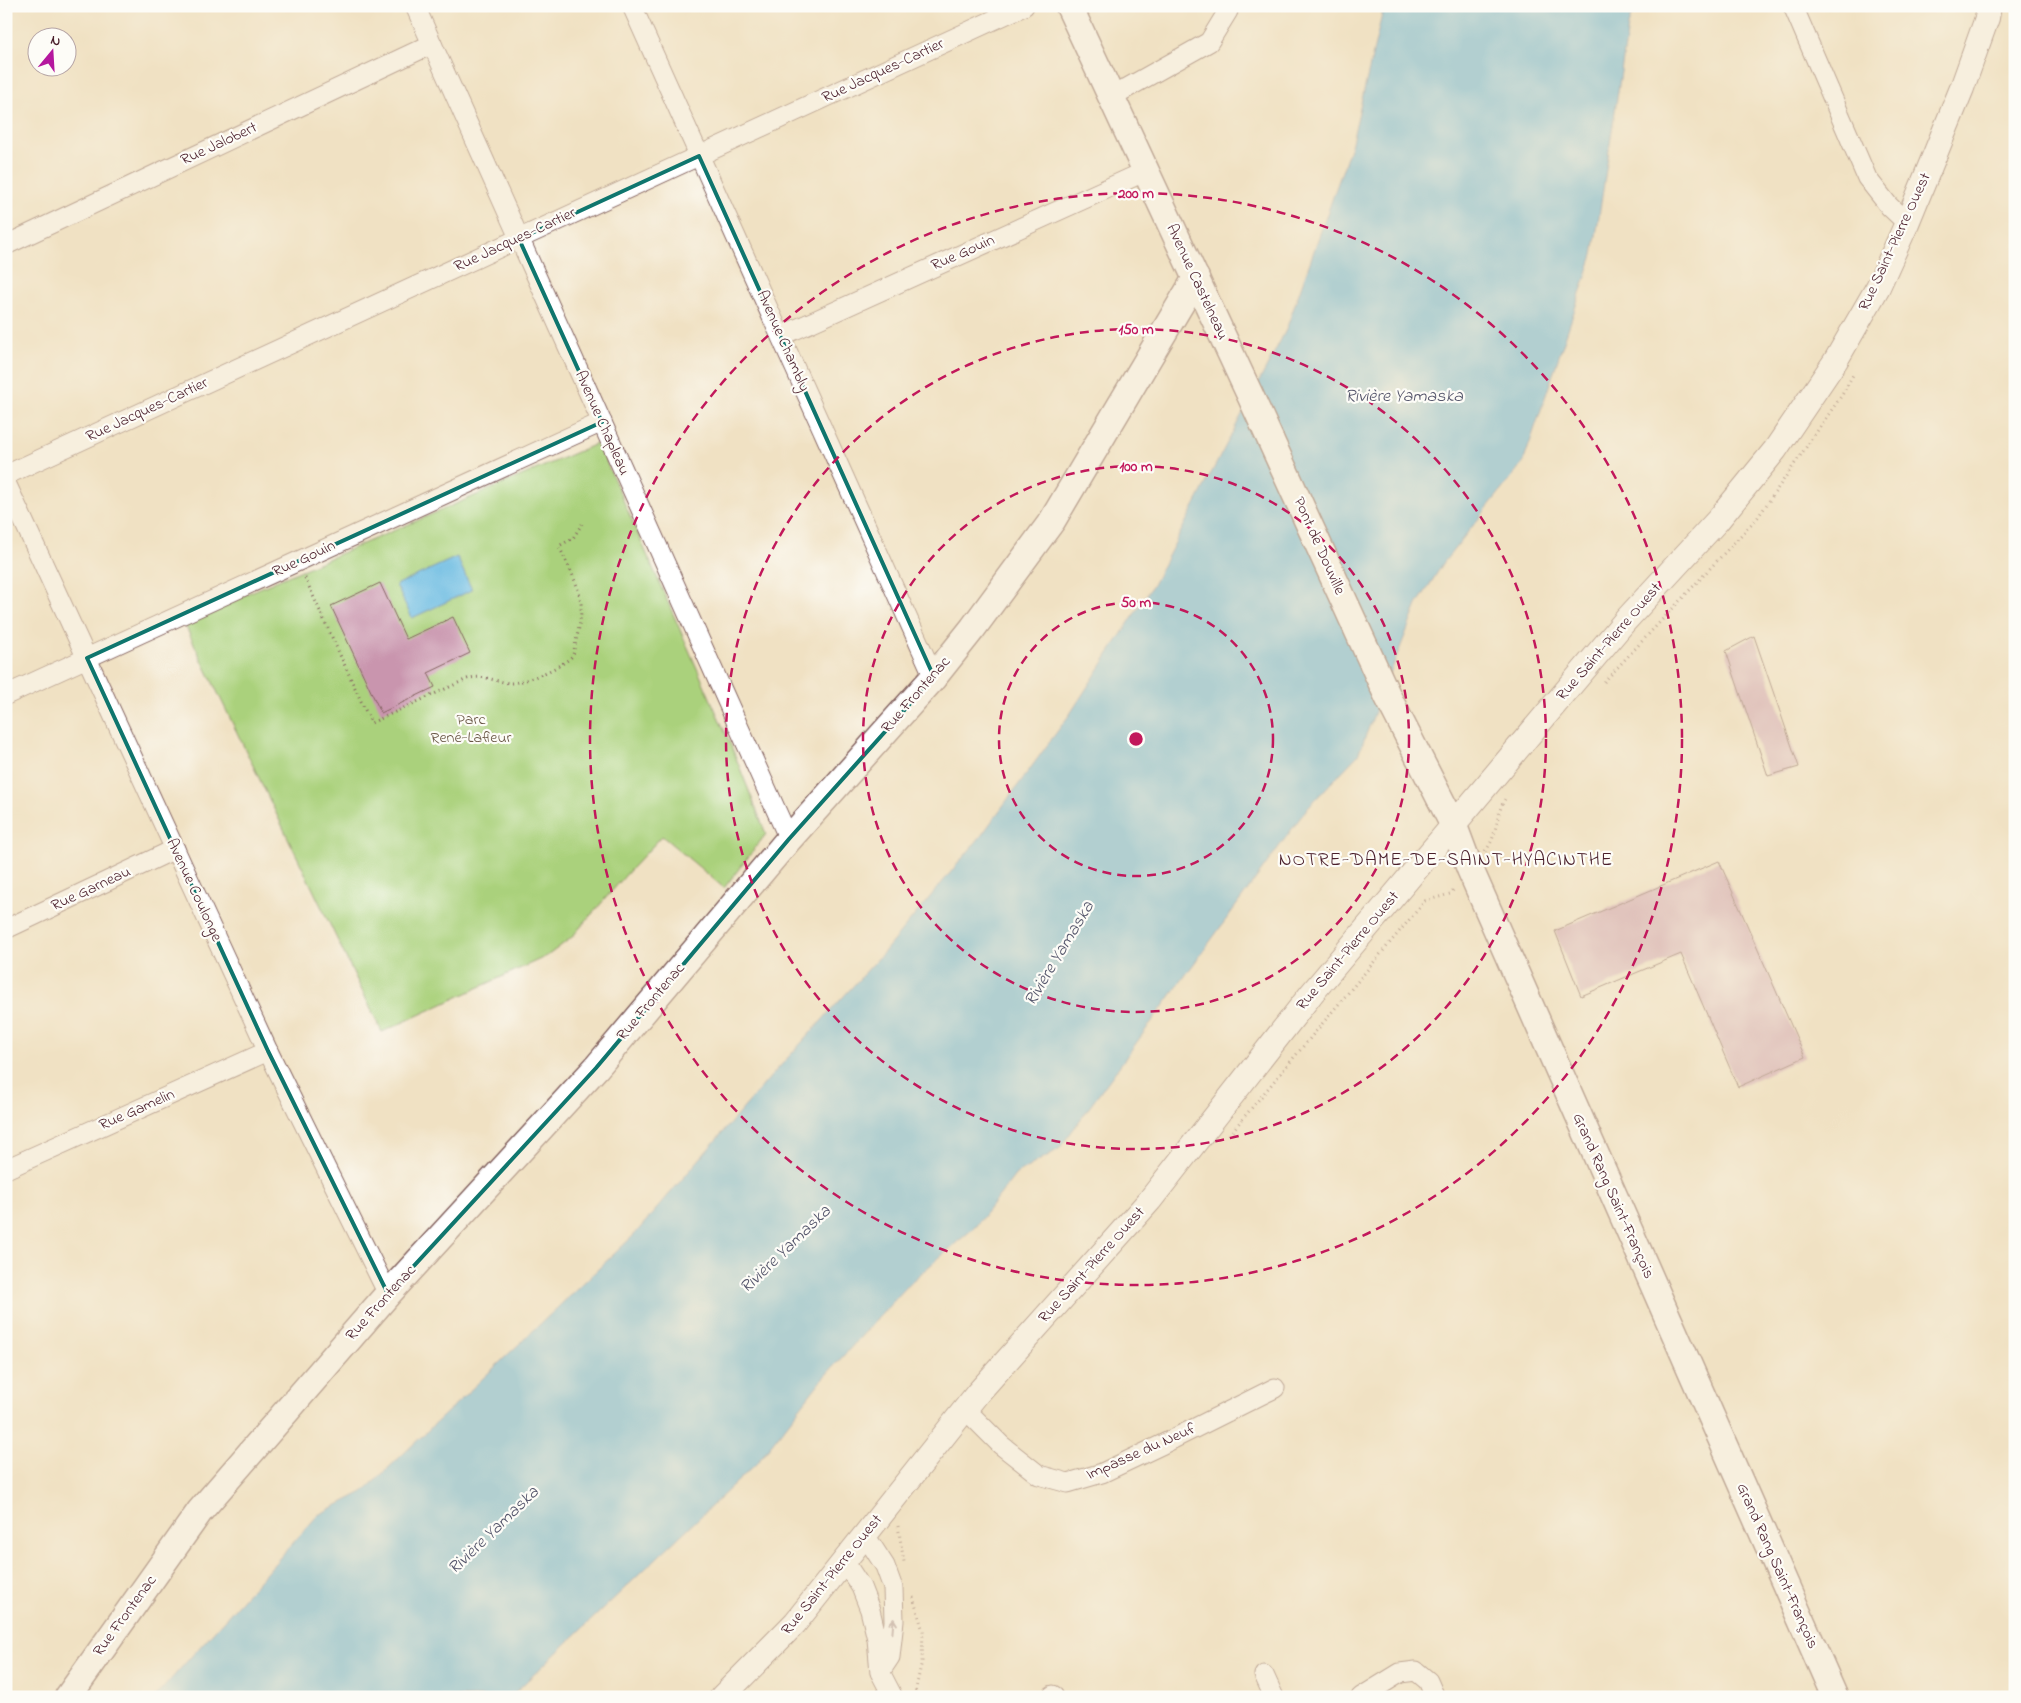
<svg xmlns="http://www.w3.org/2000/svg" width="2021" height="1703" viewBox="0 0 2021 1703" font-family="'Indie Flower',sans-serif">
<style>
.green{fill:#aad17c;stroke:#7a7854}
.water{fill:#66b9e1;stroke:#586c86}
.building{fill:#c995ae}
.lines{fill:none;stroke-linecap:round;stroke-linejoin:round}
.minor-casing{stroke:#846360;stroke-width:21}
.tertiary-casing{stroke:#846360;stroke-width:26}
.secondary-casing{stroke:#846360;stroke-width:29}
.path{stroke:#846360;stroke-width:3;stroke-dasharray:1 4;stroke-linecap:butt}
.minor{stroke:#fff;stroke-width:19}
.tertiary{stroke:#fff;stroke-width:24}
.secondary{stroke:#fff;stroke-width:26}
.oneway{stroke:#ae9aa0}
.marked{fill:none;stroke:#0f766e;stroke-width:4;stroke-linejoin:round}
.ring{fill:none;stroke:#c2185b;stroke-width:2.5;stroke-dasharray:9 6}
.labels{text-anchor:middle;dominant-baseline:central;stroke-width:4.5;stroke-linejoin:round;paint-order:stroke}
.street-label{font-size:16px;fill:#4a1f2b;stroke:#fdfcf7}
.park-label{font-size:16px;fill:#675443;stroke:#fdfcf7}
.water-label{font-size:18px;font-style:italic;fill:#54556b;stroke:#fdfcf7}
.quarter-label{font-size:19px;letter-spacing:1px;fill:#4a1f2b;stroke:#fdfcf7}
.centre{fill:#c2185b;stroke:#fdfcf7;stroke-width:2.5}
.ring-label{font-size:15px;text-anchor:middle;font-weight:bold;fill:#c2185b;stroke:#fdfcf7;stroke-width:4.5;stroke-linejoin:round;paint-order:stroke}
</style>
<rect width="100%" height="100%" fill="#fdfcf7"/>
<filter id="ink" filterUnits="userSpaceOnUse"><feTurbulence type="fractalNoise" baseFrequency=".02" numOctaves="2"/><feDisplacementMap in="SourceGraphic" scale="10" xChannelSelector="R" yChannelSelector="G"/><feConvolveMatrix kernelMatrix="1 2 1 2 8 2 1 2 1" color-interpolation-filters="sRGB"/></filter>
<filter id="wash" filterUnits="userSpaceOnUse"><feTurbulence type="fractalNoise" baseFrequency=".0096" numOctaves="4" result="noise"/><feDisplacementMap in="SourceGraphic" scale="20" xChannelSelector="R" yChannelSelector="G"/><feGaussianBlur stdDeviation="1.12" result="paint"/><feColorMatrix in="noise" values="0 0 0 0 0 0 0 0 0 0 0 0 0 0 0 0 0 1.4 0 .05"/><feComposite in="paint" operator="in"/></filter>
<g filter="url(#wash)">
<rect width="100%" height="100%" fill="#f0e1c3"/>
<!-- green -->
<path class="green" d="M598,443L732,748L766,834L724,888L662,836L631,869L571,938L547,956L382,1032L183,621Z"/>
<!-- water -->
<g class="water">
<path d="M1384,6H1634L1628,26L1593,255L1523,463L1444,562L1417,605L1358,755L1308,807L1059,1149L1016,1174L975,1227L912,1281L823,1378L757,1463L510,1697H155L318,1515L363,1492L634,1235L773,1074L884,952L981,836L1070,714L1153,585L1286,330L1351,146Z"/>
<path d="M457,557L472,590L412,618L396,585Z"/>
</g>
<g id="blocks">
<!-- building -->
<g class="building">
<path d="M380,583L406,639L453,617L470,653L428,673L435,687L381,713L331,606Z"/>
<path d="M1754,636L1799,767L1768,776L1726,651Z"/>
<path d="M1719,861L1805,1057L1738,1087L1681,954L1581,996L1555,931Z"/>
</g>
</g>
</g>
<g filter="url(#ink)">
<use href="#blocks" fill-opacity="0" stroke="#846360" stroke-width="1"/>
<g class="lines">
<!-- minor casing -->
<g class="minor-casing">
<g id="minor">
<path d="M415,6L789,839"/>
<path d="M632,6L934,677"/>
<path d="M1793,6L1867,178L1889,206L1907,223"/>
<path d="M1111,97L1209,42L1228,11L1229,6"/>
<path d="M6,245L432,44"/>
<path d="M781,336L1146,171"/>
<path d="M6,475L1024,6"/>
<path d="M6,483L268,1051L388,1294"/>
<path d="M6,695L602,422"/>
<path d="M6,929L175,849"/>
<path d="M6,1169L268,1051"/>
<path d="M965,1409L1001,1445L1039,1475L1068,1483L1102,1473L1161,1445L1275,1388"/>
<path d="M865,1535L885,1566L893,1588L894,1621L890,1657L880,1672"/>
<path d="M844,1561L861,1587L870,1610L877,1639L880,1672L893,1697"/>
<path d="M1264,1675L1274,1697"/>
<path d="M1053,1695V1697"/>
<path d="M1361,1697L1400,1673L1416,1671L1428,1681L1435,1697"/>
</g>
</g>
<!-- tertiary casing -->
<g class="tertiary-casing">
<path id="tertiary" d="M722,1697L795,1623L977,1394L1150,1200L1312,993L1625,621L1718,520L1775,450L1836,360L1878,287L1907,223L1962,88L1987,18L1989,6"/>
</g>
<!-- secondary casing -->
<g class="secondary-casing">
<g id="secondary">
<path d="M1069,6L1250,395L1388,697L1454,826L1470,869L1835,1697"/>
<path d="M68,1697L200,1511L388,1294L596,1068L789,839L934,677L973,628L1052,521L1196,278"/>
</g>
</g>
<!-- path -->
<g class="path">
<path d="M305,578L371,723L467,679C482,674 494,681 509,683C523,684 565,666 573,655C576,639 582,621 581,604C579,584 567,564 559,546L573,538L582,524"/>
<path d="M1604,682L1758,517L1842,395L1854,373"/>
<path d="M1485,851C1498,837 1495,815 1505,799"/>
<path d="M1229,1135L1425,901L1450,894L1455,888"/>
<path d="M898,1526L904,1562"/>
<path d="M913,1597L923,1631L922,1661L914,1697"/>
</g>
<!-- minor -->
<use href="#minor" class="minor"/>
<!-- tertiary -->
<use href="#tertiary" class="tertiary"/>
<!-- secondary -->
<use href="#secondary" class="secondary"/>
</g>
<!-- one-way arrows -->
<defs><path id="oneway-shaft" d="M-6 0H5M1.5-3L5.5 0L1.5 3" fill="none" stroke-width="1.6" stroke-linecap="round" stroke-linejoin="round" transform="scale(1.25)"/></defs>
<use class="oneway" href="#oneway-shaft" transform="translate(893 1626) rotate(-85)"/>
</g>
<!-- marked area -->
<path d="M0 0H2021V1703H0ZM699,156L934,677L789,839L596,1068L388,1294L268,1051L87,658L602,422L519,239Z" fill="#f0e1c3" fill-opacity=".55" fill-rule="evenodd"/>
<path class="marked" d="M699,156L934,677L789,839L596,1068L388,1294L268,1051L87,658L602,422L519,239Z"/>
<!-- distance rings -->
<g class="ring">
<circle cx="1136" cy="739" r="137"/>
<circle cx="1136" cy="739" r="273"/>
<circle cx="1136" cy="739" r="410"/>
<circle cx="1136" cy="739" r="546"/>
</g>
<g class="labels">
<!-- street labels -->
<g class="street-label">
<text transform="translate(883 71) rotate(-25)">Rue Jacques-Cartier</text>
<text transform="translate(219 144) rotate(-25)">Rue Jalobert</text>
<text transform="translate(515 240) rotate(-25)">Rue Jacques-Cartier</text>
<text transform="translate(1895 242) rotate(-65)">Rue Saint-Pierre Ouest</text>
<text transform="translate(963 253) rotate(-24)">Rue Gouin</text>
<text transform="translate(1197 282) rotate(65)">Avenue Castelneau</text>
<text transform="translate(783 341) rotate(66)">Avenue Chambly</text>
<text transform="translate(147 410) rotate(-25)">Rue Jacques-Cartier</text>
<text transform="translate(602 423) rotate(66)">Avenue Chapleau</text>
<text transform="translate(1319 546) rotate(66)">Pont de Douville</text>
<text transform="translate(304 559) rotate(-25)">Rue Gouin</text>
<text transform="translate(1609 642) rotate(-49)">Rue Saint-Pierre Ouest</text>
<text transform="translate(916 695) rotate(-49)">Rue Frontenac</text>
<text transform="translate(91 889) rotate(-25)">Rue Garneau</text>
<text transform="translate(194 890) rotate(65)">Avenue Coulonge</text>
<text transform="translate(1348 951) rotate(-50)">Rue Saint-Pierre Ouest</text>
<text transform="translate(651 1002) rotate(-50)">Rue Frontenac</text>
<text transform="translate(137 1110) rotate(-24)">Rue Gamelin</text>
<text transform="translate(1613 1196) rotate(66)">Grand Rang Saint-François</text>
<text transform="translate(1092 1265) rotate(-48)">Rue Saint-Pierre Ouest</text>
<text transform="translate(381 1303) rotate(-48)">Rue Frontenac</text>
<text transform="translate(1141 1452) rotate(-24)">Impasse du Neuf</text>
<text transform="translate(1777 1566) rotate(66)">Grand Rang Saint-François</text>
<text transform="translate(832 1575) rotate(-51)">Rue Saint-Pierre Ouest</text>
<text transform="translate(125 1616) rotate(-54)">Rue Frontenac</text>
</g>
<!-- park labels -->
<g class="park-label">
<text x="471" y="720">Parc<tspan x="471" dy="18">René-Lafleur</tspan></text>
</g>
<!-- water labels -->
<g class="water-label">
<text x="1404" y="397">Rivière Yamaska</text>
<text transform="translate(1060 954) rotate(-59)">Rivière Yamaska</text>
<text transform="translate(786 1250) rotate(-44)">Rivière Yamaska</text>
<text transform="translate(494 1531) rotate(-44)">Rivière Yamaska</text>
</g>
<!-- quarter labels -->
<g class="quarter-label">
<text x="1446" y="860">NOTRE-DAME-DE-SAINT-HYACINTHE</text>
</g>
</g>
<circle cx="1136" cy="739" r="8" class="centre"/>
<g class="ring-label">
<text x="1136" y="198">200 m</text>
<text x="1136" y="334">150 m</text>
<text x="1136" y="471">100 m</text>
<text x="1136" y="607">50 m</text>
</g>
<!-- margin -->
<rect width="2021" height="1703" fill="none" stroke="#fdfcf7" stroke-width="25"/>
<!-- north arrow -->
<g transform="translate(52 52) rotate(18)"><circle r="24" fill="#fdfcf7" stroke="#b5a4a5"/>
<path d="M0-4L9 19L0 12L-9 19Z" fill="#b5179e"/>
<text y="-8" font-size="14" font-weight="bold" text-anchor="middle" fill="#4a1f2b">N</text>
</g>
</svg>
